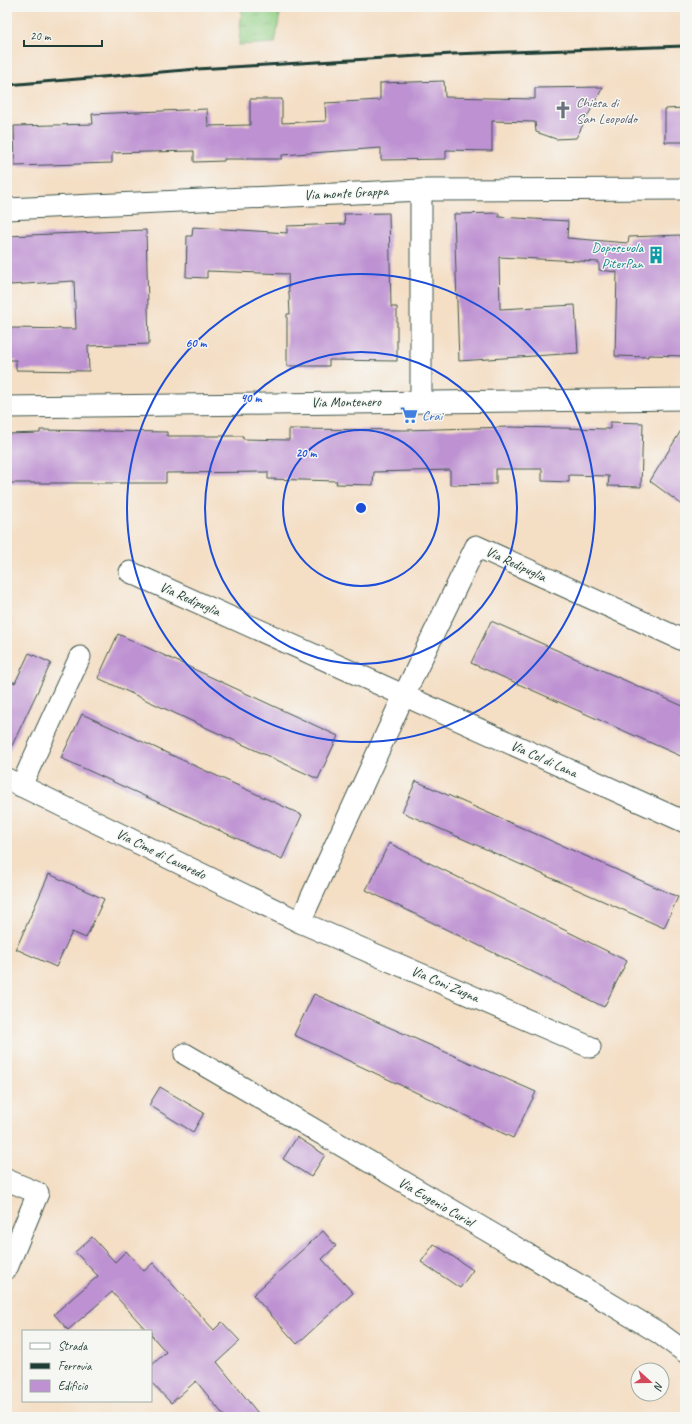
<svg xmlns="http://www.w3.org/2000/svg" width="692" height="1424" viewBox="0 0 692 1424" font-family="Caveat,sans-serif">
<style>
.grass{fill:url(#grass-tufts);stroke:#59865c}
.building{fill:#be92d2}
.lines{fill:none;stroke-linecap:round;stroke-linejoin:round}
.street-casing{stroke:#3f554a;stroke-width:23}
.street{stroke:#fff;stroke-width:21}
.rail{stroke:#1f3d34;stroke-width:3}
.ring{fill:none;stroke:#1d4ed8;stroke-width:2}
.labels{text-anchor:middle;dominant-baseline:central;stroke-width:3;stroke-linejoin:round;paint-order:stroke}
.worship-label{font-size:14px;fill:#5b616d;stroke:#f6f6f2;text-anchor:start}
.street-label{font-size:14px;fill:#1f3d34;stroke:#f6f6f2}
.culture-label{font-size:14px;fill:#0d838f;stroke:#f6f6f2;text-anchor:end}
.shop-label{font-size:14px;fill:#366cbe;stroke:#f6f6f2;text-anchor:start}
.centre{fill:#1d4ed8;stroke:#f6f6f2;stroke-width:2}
.ring-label{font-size:12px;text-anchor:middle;font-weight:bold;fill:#1d4ed8;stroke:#f6f6f2;stroke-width:3;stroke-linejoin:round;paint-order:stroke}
</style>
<defs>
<pattern id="grass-tufts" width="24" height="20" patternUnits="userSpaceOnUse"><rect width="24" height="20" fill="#93d085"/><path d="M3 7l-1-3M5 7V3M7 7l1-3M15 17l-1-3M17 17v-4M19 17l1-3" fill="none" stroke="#77aa6e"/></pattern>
</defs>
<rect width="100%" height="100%" fill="#f6f6f2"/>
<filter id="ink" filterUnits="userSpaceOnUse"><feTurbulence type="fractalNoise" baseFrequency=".025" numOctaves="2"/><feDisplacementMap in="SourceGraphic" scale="8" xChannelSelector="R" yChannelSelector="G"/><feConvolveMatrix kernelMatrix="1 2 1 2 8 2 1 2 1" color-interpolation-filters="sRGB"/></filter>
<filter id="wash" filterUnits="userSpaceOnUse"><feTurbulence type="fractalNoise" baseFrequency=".012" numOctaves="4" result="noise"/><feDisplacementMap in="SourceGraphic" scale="16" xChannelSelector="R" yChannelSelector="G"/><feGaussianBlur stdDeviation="0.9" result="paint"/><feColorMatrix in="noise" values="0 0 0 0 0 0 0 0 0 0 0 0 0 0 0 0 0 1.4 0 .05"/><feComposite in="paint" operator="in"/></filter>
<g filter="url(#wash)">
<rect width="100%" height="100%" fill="#f4dec4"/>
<!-- grass -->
<path class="grass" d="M242,7H281L275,43L239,45Z"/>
<g id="blocks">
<!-- building -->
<g class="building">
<path d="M444,81L445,97L535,99V88L603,87L576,138L556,139L536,132L535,122L492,121V151L446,150V159L381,160V148L282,155V159H224V161L194,162V151L149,152L112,153V163L15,166L14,126L93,124L92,114L207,109L208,126L250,125V99H282V123L326,121L325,103L380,100V83Z"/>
<path d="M685,108V142H665V109Z"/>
<path d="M389,213L391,307H397V361L329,360V366H287V314H290L288,274L207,271V278L186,277L187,236H192L193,227L287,233V226L345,224L344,214Z"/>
<path d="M499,213V217L568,221L567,238L628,243L629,237L680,235L682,244H685V356L648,355V357L615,356L617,272L599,270V262L499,257L500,309L575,305L578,353L459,361L454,214Z"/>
<path d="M146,230L149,344L88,346L89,371L16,370V360H8L9,328L76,329L74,281L10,285L7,236Z"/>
<path d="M610,422L643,423L641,487L608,486L609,476L569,475V482L542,481V469H496V484L450,485V470L374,472L373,485L336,484L337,481L268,479V472L166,473V483H7V434L40,433V430L167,432V436H243V439L289,440V429L405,430L510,427L610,429Z"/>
<path d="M685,424V507L650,481Z"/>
<path d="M491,621L685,707V758L471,663Z"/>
<path d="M118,634L338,736L318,779L98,678Z"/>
<path d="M29,653L51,663L7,756V679L15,683Z"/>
<path d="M82,714L302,815L282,859L61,758Z"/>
<path d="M416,781L678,897L664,928L402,812Z"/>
<path d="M389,843L627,961L604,1007L366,890Z"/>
<path d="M49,874L104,899L86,938L72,932L56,967L16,949Z"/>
<path d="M314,994L536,1092L513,1138L294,1035Z"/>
<path d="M160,1087L204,1113L193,1132L149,1105Z"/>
<path d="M297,1137L325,1155L311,1177L283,1159Z"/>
<path d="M323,1231L336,1246L322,1259L353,1293L297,1344L253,1295Z"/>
<path d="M92,1237L115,1262L126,1251L144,1271L153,1263L214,1330L222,1322L240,1341L217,1362L261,1417H225L196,1381L171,1403L151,1382V1366L166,1352L151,1335V1331H147L112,1292L68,1330L54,1314L98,1276L75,1252Z"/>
<path d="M434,1244L473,1270L460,1288L421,1262Z"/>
</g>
</g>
</g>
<g filter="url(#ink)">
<use href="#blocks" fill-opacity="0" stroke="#3f554a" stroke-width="1"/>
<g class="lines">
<!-- street casing -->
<g class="street-casing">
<g id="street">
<path d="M7,209L421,190L685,189"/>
<path d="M421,401V190"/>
<path d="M7,407L685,399"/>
<path d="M130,572L685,822"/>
<path d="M7,779L300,922L590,1047"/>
<path d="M21,786L80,657"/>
<path d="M300,922L404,695L476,546L685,641"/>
<path d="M185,1054L539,1261L659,1333L685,1352"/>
<path d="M7,1180L38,1193L7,1268"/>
</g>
</g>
<!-- street -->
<use href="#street" class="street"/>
<!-- rail -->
<path class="rail" d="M7,85L197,69L453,54L685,46"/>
</g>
</g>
<!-- distance rings -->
<g class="ring">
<circle cx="361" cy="508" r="78"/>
<circle cx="361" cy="508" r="156"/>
<circle cx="361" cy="508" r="234"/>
</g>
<!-- icons -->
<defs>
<g id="church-bare" transform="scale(1.38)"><path d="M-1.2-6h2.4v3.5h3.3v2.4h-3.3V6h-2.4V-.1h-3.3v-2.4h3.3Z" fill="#6b7280" stroke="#f6f6f2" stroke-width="2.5" paint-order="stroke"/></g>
<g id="building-bare" transform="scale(1.38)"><path d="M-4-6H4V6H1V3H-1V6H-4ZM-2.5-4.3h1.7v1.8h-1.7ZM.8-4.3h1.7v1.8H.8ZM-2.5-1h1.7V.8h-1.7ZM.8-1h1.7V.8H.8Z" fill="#0f9aa8" stroke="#f6f6f2" stroke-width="2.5" paint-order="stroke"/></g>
<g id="supermarket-bare" transform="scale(1.38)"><path d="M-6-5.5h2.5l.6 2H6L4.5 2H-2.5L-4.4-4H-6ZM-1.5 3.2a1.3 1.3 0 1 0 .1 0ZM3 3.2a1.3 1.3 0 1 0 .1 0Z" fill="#3f7fe0" stroke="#f6f6f2" stroke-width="2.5" paint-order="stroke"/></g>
</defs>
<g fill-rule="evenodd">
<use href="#church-bare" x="563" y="110"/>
<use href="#building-bare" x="656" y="255"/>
<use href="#supermarket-bare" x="409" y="415"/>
</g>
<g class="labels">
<!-- worship labels -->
<g class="worship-label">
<text x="576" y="102">Chiesa di<tspan x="576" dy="16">San Leopoldo</tspan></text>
</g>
<!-- street labels -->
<g class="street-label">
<text transform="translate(346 193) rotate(-3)">Via monte Grappa</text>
<text transform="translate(346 402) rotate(-1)">Via Montenero</text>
<text transform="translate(516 564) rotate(25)">Via Redipuglia</text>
<text transform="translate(190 599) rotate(24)">Via Redipuglia</text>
<text transform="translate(544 759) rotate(24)">Via Col di Lana</text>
<text transform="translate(161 854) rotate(26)">Via Cime di Lavaredo</text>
<text transform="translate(445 984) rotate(23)">Via Coni Zugna</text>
<text transform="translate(436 1202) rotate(30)">Via Eugenio Curiel</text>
</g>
<!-- culture labels -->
<g class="culture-label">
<text x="643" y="247">Doposcuola<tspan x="643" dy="16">PiterPan</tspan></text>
</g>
<!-- shop labels -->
<g class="shop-label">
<text x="422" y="415">Crai</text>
</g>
</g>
<circle cx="361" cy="508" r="6" class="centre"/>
<g class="ring-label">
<text x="196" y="347">60 m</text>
<text x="251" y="402">40 m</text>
<text x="306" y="457">20 m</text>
</g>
<!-- margin -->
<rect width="692" height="1424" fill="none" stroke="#f6f6f2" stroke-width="24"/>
<!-- legend -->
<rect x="22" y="1330" width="130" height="72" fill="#f6f6f2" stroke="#a0aca6"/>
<rect x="30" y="1343" width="20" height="6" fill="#ffffff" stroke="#a0aca6"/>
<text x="58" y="1350" font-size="12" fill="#1f3d34">Strada</text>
<rect x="30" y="1363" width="20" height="6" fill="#1f3d34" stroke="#a0aca6"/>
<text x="58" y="1370" font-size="12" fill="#1f3d34">Ferrovia</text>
<rect x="30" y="1380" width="20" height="12" fill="#be92d2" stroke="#a0aca6"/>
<text x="58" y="1390" font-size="12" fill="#1f3d34">Edificio</text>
<!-- north arrow -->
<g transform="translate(650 1382) rotate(111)"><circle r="19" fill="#f6f6f2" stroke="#a0aca6"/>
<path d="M0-3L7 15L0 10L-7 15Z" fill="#d1495b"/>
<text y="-6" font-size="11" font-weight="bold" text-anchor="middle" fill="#1f3d34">N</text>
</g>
<!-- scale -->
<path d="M24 40v6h78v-6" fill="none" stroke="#1f3d34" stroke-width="2"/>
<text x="30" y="40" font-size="12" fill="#1f3d34" stroke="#f6f6f2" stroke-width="3" paint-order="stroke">20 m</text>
</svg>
